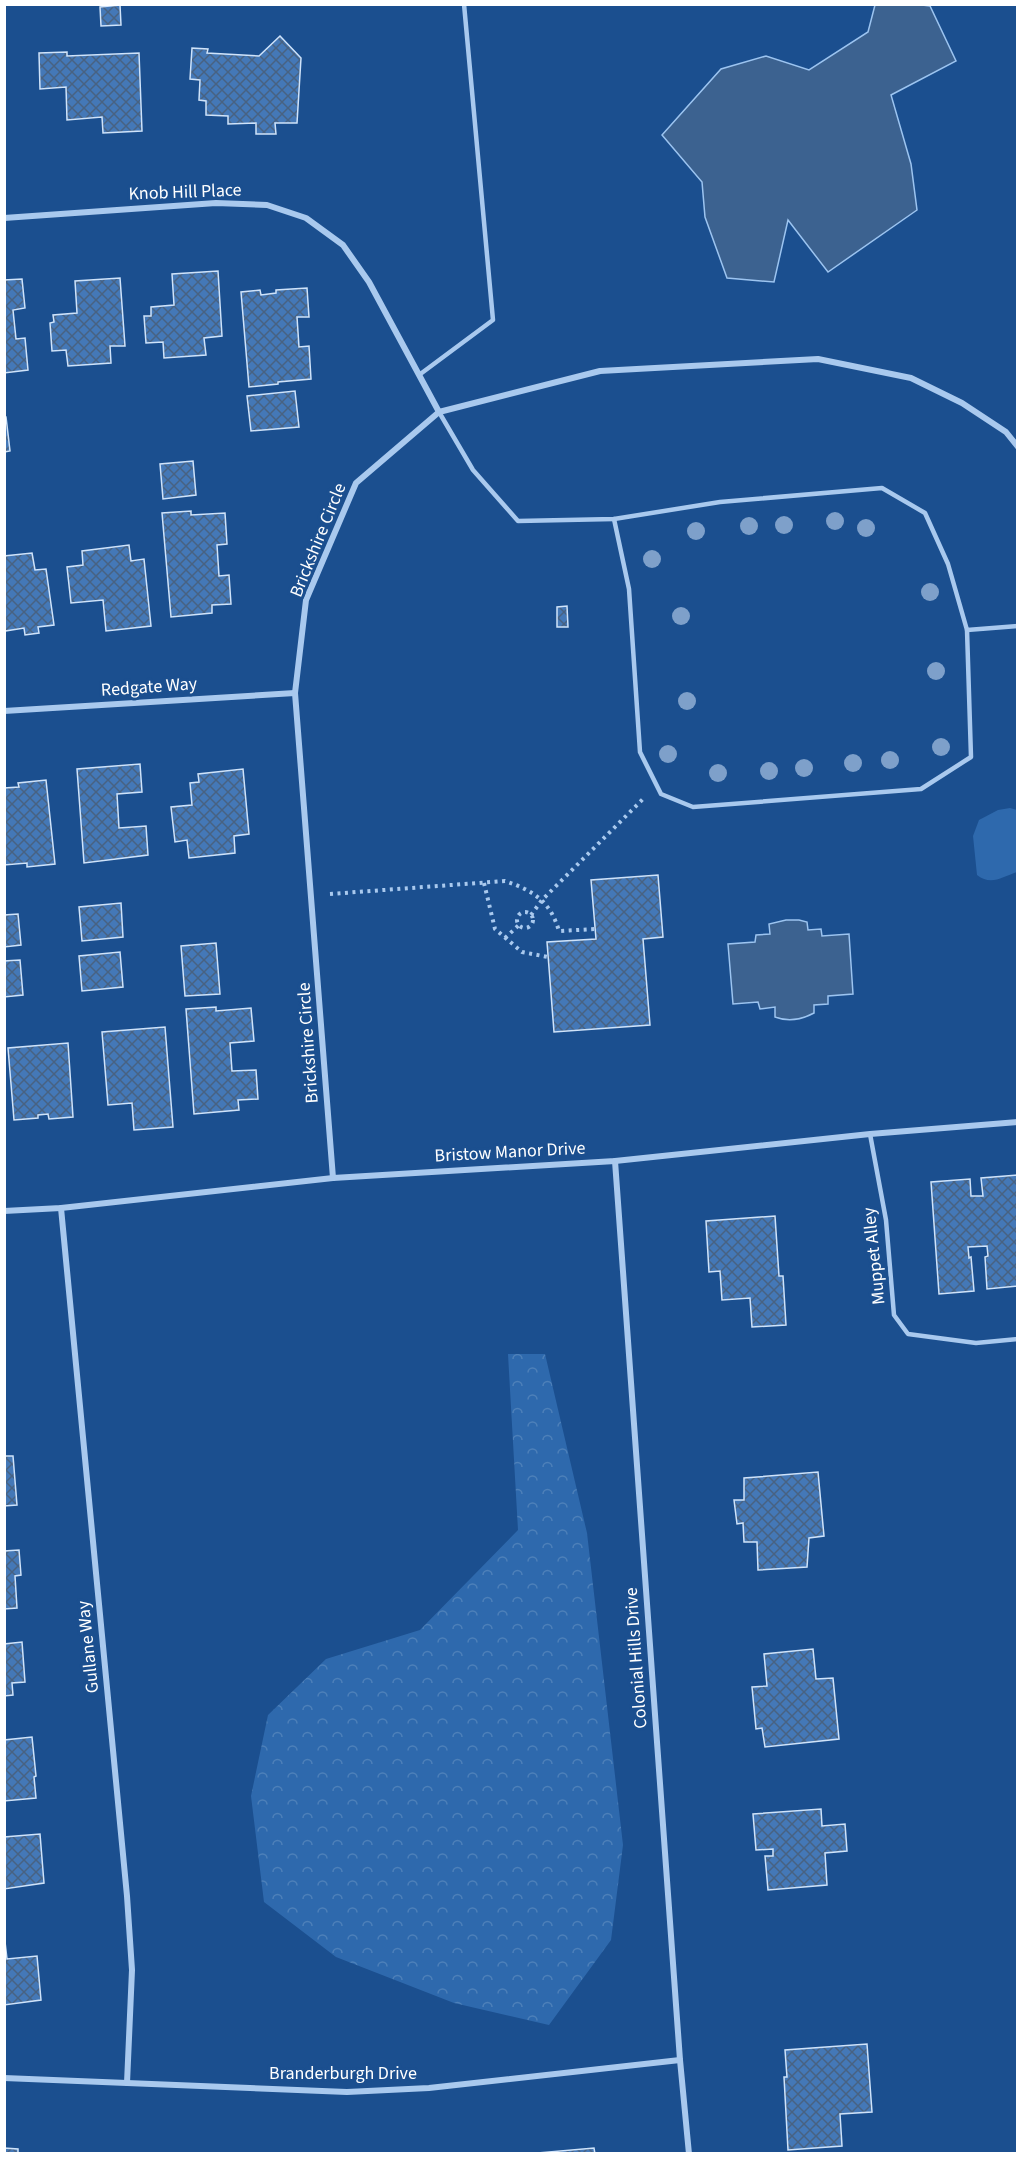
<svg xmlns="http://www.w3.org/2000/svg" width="1022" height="2158" viewBox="0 0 1022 2158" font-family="'Source Sans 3',sans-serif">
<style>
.green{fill:#2e69ad}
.forest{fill:url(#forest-crowns)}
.water{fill:#3c6290;stroke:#9cc4f0;stroke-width:1.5}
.building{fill:url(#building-cross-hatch);stroke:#cfe3fa;stroke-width:1.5}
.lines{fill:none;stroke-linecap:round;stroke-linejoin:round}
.path{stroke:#a9c9ee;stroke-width:4;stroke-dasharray:3 4.5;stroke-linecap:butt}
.service{stroke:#a9c9ee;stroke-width:4.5}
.minor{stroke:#a9c9ee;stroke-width:6}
.tree{fill:#7ea0ca}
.labels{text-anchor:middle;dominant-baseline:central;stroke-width:6;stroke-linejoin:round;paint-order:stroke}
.street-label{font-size:18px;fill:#fff;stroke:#1b4f8f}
</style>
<defs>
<pattern id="forest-crowns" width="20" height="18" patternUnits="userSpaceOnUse" patternTransform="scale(1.5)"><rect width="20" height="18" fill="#2e69ad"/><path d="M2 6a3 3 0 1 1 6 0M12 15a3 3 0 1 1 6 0" fill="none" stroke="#4d80b9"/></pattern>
<pattern id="building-cross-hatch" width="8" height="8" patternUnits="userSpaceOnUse" patternTransform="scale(1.5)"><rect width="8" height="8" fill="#4478b7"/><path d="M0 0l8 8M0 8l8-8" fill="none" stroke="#486282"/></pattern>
</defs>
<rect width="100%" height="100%" fill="#1b4f8f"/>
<!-- green -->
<path class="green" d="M1010,808L1017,810V872C1002,877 991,886 977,875L973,836L979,820L998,810Z"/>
<!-- forest -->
<path class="forest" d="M508,1354H545L587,1533L623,1845L611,1940L549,2025L454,2003L336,1957L264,1902L251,1796L268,1715L326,1659L420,1630L518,1530Z"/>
<!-- water -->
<g class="water">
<path d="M922,5L930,6L956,61L891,95L911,164L917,210L828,272L788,220L774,282L727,278L705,217L702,182L662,135L721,69L766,56L809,70L868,32L875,5Z"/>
<path d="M786,920H799L807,922L808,930L821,929L822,936L849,934L853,994L828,996V1004L814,1005V1013C801,1020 788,1022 775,1017V1007L760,1009L758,1002L733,1004L728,944L755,942L756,935L770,934L769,924Z"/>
</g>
<!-- building -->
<g class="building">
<path d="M120,5L121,25L101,26L100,7Z"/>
<path d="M280,36L301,58L297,123H275L276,134H256V123L228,124V116L206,115V101L199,100L200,80L190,79L192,48L208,49L207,53L259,56Z"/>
<path d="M67,52V56L139,53L142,131L103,133L102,117L67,120L66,87L40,89L39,53Z"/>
<path d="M218,271L222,336L204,338L206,355L164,358L163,342L146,343L144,316H151V307L174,305L172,274Z"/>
<path d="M120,278L125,346H110L111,363L68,366L66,350L52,351L50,323L54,322L53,315L77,313L75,281Z"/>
<path d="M22,279L25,308L13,310L16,339L25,338L28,370L4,373V280Z"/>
<path d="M307,288L309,317H297L299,347L309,346L311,379L278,382V384L249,387L241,292L260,290L261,295L276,293V290Z"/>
<path d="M295,391L299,427L251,431L247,396Z"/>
<path d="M4,417H6L10,451L4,452Z"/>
<path d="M193,461L196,495L163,499L160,464Z"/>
<path d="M191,511V515L225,513L227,544L217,545L219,576L229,575L231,604L212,605V613L171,617L162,513Z"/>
<path d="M129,545L131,561L144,559L151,626L106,631L103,600L71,603L67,567L83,565L82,551Z"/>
<path d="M32,553L35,570L46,569L54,625L38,627L39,633L25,635L24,628L5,631L4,556Z"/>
<path d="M567,606L568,627H557V607Z"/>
<path d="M140,764L142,792L117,794L119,828L146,826L148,855L84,863L77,769Z"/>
<path d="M243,769L249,834L234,836L235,853L189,858L187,840L175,842L171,807L192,805L190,783L199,782L198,774Z"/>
<path d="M46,780L55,864L27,867V863L4,865V788L19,787L18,783Z"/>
<path d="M658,875L663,937L643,939L650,1025L554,1032L547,942L596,939L591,880Z"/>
<path d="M121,903L123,937L82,941L79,907Z"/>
<path d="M18,914L21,945L4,947V915Z"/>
<path d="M216,943L220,994L185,996L181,946Z"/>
<path d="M120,952L123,987L82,991L79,956Z"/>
<path d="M20,960L23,995L4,997V961Z"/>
<path d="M216,1007V1011L251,1008L254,1041L230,1043L232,1071L256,1070L258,1099L238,1100L239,1110L194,1114L186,1009Z"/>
<path d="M165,1027L173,1127L134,1130L132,1103L108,1105L102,1032Z"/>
<path d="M68,1043L73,1117L49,1119L48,1114L38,1115V1118L14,1120L8,1048Z"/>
<path d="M1018,1175V1286L987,1289L985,1257L988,1256L987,1246L968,1247L969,1258L971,1257L974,1291L939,1294L931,1182L970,1179L971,1196H983L981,1178Z"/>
<path d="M775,1216L779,1276H783L786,1325L752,1327L750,1298L722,1300L720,1271L709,1272L706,1221Z"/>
<path d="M4,1456H13L17,1505L4,1506Z"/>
<path d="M818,1472L824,1536L809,1538L807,1567L758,1570L757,1542H744L743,1523L737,1524L734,1500H744V1478Z"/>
<path d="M19,1550L21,1575L15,1576L17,1608L4,1609V1551Z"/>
<path d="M22,1642L25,1682L12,1683L13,1695L4,1696V1644Z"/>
<path d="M813,1649L816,1679L833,1678L839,1739L765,1747L762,1728L756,1729L752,1687L767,1686L764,1654Z"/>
<path d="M32,1737L36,1776L34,1777L36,1798L4,1801V1740Z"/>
<path d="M821,1809L822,1826L845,1824L847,1851L825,1853L827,1885L768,1890L765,1856H773V1849L756,1850L753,1814Z"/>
<path d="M40,1834L44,1883L4,1889V1837Z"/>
<path d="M4,1933L7,1959L37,1956L41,2000L4,2005Z"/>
<path d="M867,2044L872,2112L840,2114L842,2146L788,2150L784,2077H787L785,2050Z"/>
<path d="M4,2148L18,2149V2154H4Z"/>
<path d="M594,2148L595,2154H526Z"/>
</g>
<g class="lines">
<!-- path -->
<g class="path">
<path d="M484,883L495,929L522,952L548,957"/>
<path d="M330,894L505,881C534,891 550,901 559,931L595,929"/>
<circle cx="525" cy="920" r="8"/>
<path d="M531,915L542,900L643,799"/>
<path d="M505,938L519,925"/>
</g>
<!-- service -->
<g class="service">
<path d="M419,375L493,320L464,4"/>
<path d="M439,412L473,470L518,521L614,519L720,502L882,488L925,513L948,564L967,630L1018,626"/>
<path d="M614,519L629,589L640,752L661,794L693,807L921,789L971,757L967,630"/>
<path d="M870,1134L886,1220L894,1315L908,1334L976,1343L1018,1339"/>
</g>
<!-- minor -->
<g class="minor">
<path d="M4,218L216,203L267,205L306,218L343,245L369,282L439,412"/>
<path d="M4,711L295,693"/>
<path d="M615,1161L680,2060L689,2154"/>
<path d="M333,1178L295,693L306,600L356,483L439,412L600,371L818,359L911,378L962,403L1006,432L1018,447"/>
<path d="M61,1208L127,1896L132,1970L127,2083"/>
<path d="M4,1211L61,1208L333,1178L615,1161L870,1134L1018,1122"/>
<path d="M4,2078L347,2092L429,2088L680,2060"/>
</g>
</g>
<!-- trees -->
<g class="tree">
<circle cx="835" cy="521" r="9"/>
<circle cx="784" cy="525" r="9"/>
<circle cx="749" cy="526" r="9"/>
<circle cx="866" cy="528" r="9"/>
<circle cx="696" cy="531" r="9"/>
<circle cx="652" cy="559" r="9"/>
<circle cx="930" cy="592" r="9"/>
<circle cx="681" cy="616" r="9"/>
<circle cx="936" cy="671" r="9"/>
<circle cx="687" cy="701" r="9"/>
<circle cx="941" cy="747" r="9"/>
<circle cx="668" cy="754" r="9"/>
<circle cx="890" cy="760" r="9"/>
<circle cx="853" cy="763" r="9"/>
<circle cx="804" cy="768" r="9"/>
<circle cx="769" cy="771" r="9"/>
<circle cx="718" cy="773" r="9"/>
</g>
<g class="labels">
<!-- street labels -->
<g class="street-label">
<text transform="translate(185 192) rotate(-2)">Knob Hill Place</text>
<text transform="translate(318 540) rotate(-68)">Brickshire Circle</text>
<text transform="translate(149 687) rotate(-4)">Redgate Way</text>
<text transform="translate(308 1043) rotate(-94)">Brickshire Circle</text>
<text transform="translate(510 1152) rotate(-3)">Bristow Manor Drive</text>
<text transform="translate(874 1256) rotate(-96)">Muppet Alley</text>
<text transform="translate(88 1647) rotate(-96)">Gullane Way</text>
<text transform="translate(636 1658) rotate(-94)">Colonial Hills Drive</text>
<text x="343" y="2073">Branderburgh Drive</text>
</g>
</g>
<!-- border -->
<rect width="1022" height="2158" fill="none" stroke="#ffffff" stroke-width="12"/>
</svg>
